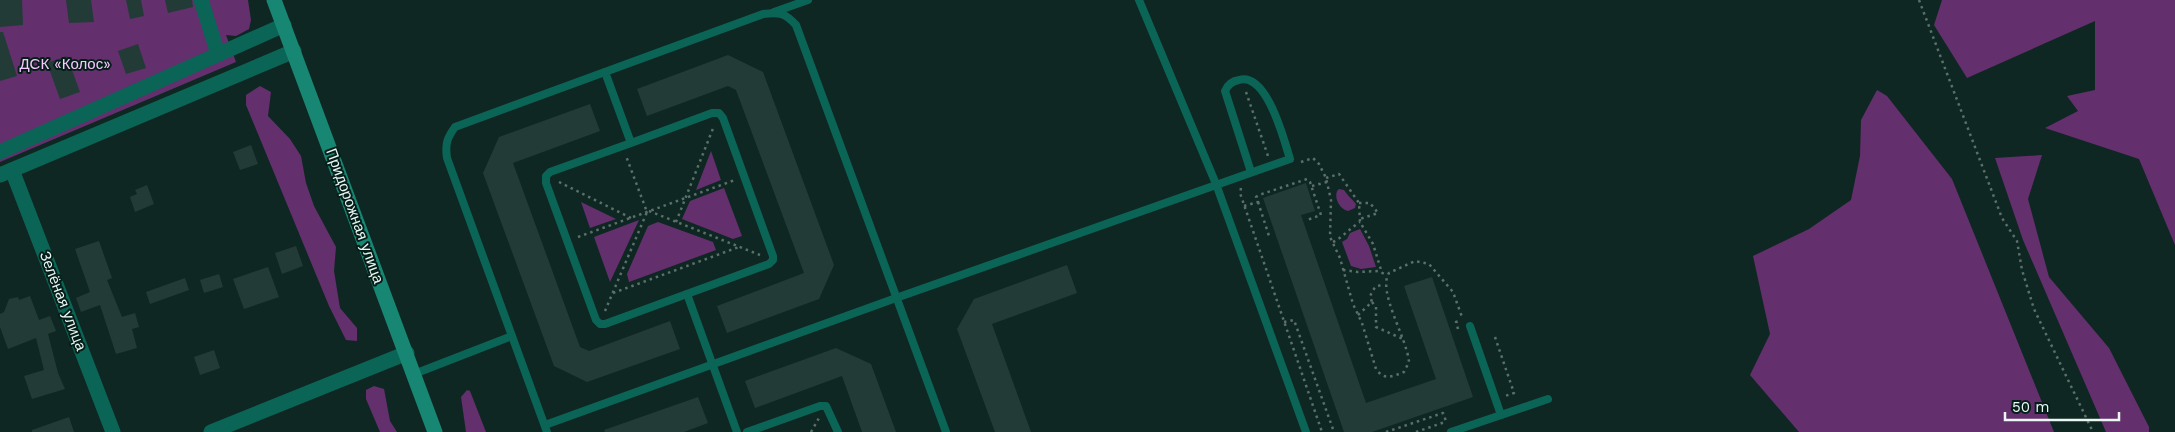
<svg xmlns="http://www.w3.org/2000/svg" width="2175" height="432" viewBox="0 0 2175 432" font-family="'Work Sans',sans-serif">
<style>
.green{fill:#642f6d}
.building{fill:#233b36}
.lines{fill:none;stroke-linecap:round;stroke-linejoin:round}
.path{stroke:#5b6f6b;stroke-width:2.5;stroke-dasharray:2.5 4;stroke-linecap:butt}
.lane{stroke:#0b6556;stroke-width:8}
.street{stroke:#0b6556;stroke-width:15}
.secondary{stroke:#178673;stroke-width:15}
.labels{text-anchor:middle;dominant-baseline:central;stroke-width:4;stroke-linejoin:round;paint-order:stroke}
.park-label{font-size:15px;fill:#f7c8ff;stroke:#061e19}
.street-label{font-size:15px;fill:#e9f8f4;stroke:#061e19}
</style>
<rect width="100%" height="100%" fill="#0f2722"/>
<!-- green -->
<g class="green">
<path d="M0,0H248L251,20L249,29L236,36L226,35L236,62L0,162Z"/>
<path d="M1942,0H2175V245L2139,159L2045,128L2078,111L2067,96L2095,90V21L1967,78L1934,25Z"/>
<path d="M260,86L271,92L268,116L290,139L301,156L306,183L314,206L336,247L334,271L340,308L357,328V341L346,340L329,306L246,105V95Z"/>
<path d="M1877,90L1887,96L1952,179L2054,432H1799L1750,375L1770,334L1753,256L1809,229L1851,200L1860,156L1861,120Z"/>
<path d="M711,151L721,180L696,190Z"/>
<path d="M2042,155L2028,199L2049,277L2109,348L2149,427V432H2106L2023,240L1995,158Z"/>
<path d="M724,188L742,236L733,239L682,219L690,201Z"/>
<path d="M1339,189L1344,190C1348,196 1352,199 1356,204L1355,208L1348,211C1340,209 1334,199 1337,191Z"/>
<path d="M581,202L616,219L590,228Z"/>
<path d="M639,220L610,282L594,237Z"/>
<path d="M658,222L713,242L716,250L629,282L627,274L648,226Z"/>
<path d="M1360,229L1369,246L1376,267L1361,269L1351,266L1342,242L1347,239L1350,233Z"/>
<path d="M374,386L384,389L390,421L397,432H380L366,399V390Z"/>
<path d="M467,390L470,391L486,432H466L461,397Z"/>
</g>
<!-- building -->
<g class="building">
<path d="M0,0H22L23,25L0,27Z"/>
<path d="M66,0H91L94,22L69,23Z"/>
<path d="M126,0H141L144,16L130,19Z"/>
<path d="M165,0H192L193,7L168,13Z"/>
<path d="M0,32H3L17,76L0,81Z"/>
<path d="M138,44L146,68L126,74L118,51Z"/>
<path d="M728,55L763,72L834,265L819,299L727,333L717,306L804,273L736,90L728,86L647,116L637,89Z"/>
<path d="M67,56L80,92L60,99L47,63Z"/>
<path d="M590,104L600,131L513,163L580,347L589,351L670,321L680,349L587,382L554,366L483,173L499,137Z"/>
<path d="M251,145L258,164L240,170L233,152Z"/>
<path d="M1306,183L1315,211L1301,215L1366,403L1436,379L1404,286L1432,277L1473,397L1372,432H1344L1263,198Z"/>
<path d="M147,185L154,204L135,212L130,197L137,194L135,190Z"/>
<path d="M99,241L112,278L107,280L122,317L135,313L139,327L132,329L137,348L116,354L100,305L81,312L76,298L90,292L75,249Z"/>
<path d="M296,246L303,266L282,274L275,253Z"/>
<path d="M1067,265L1077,293L992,324L1031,432H995L957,329L974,299Z"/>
<path d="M268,267L279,297L244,309L233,279Z"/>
<path d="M219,274L223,287L204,293L200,280Z"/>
<path d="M185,278L189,290L150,304L146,292Z"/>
<path d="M30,296L39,320L50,316L56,331L48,334L58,373L65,389L32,399L24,376L44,370L36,338L8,349L0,327V314L4,312L9,299L18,297L19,300Z"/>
<path d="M836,348L871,364L896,432H862L842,376L755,408L745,381Z"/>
<path d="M214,350L220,368L200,375L194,357Z"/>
<path d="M698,397L708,423L684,432H605L604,430Z"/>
<path d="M69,417L74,432H32V430Z"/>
</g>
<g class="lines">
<!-- path -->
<g class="path">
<path d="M1919,0L2002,218L2017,241L2022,270L2034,309L2093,432"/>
<path d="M1246,92L1268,156"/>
<path d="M1301,162L1313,158L1319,164L1326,178L1331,200L1330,237L1340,258L1353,304L1362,323L1376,369C1384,381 1393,376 1404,372L1409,362C1407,338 1377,291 1389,273L1415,261L1429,264L1453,292L1462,317"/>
<path d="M1326,178L1339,174L1359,203L1360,222L1373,244L1382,273"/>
<path d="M559,182L631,218"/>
<path d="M1312,186L1327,182"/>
<path d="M1241,188L1240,193L1322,432"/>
<path d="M1258,202L1269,236"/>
<path d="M1359,203H1370L1378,213L1360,219"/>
<path d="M1244,206L1258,202L1256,197L1259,195L1307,179L1310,182L1321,215L1307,220"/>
<path d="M649,211L760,255"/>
<path d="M676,222L714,126"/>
<path d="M578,237L735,180"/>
<path d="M1333,242C1343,237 1350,228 1360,222"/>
<path d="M1343,270L1358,272L1378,271L1387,275"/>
<path d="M613,293L739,247"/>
<path d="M1372,302L1376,307V327L1403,339"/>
<path d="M605,311L647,212L626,156"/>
<path d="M1358,315L1372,302L1370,296L1375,287L1384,284"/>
<path d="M1284,322L1294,320L1334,432"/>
<path d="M1458,329L1456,322L1460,321"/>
<path d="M1495,337L1514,393L1505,396"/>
<path d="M811,432L819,418"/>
<path d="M1386,432L1443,413L1446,421"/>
<path d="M1416,432L1445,422"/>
</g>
<!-- lane -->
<g class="lane">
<path d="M1139,0L1216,184L1306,432"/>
<path d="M774,12L808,0"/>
<path d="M605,72L631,143L712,113H719L723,118L773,256V260L769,264L605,324H600L596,320L546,183V176L550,172L631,143"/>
<path d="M687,294L737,432"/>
<path d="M1470,326L1501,415"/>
<path d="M414,374L512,336"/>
<path d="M545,425L896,298L1290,159C1284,140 1267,72 1239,80C1232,81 1228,84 1225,91L1251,172"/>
<path d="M547,432L447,158C445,144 447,138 455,127L763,14C780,12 785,13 796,25L946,432"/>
<path d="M747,432L820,406H826L838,432"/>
<path d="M1451,432L1548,399"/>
</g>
<!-- street -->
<g class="street">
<path d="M201,0L218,54"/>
<path d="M0,152L284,25"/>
<path d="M12,170L113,432"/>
<path d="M0,175L294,51"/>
<path d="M211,432L407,353"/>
</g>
<!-- secondary -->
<path class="secondary" d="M274,0L435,432"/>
</g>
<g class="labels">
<!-- park labels -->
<g class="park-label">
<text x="65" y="64">ДСК «Колос»</text>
</g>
<!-- street labels -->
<g class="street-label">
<text transform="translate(355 216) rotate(70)">Придорожная улица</text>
<text transform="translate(63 301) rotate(69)">Зелёная улица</text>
</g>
</g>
<!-- scale -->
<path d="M2005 412v8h114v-8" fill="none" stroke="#e9f8f4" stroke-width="2.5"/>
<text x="2012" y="412" font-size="15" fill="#e9f8f4" stroke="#061e19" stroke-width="4" paint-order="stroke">50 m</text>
</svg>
